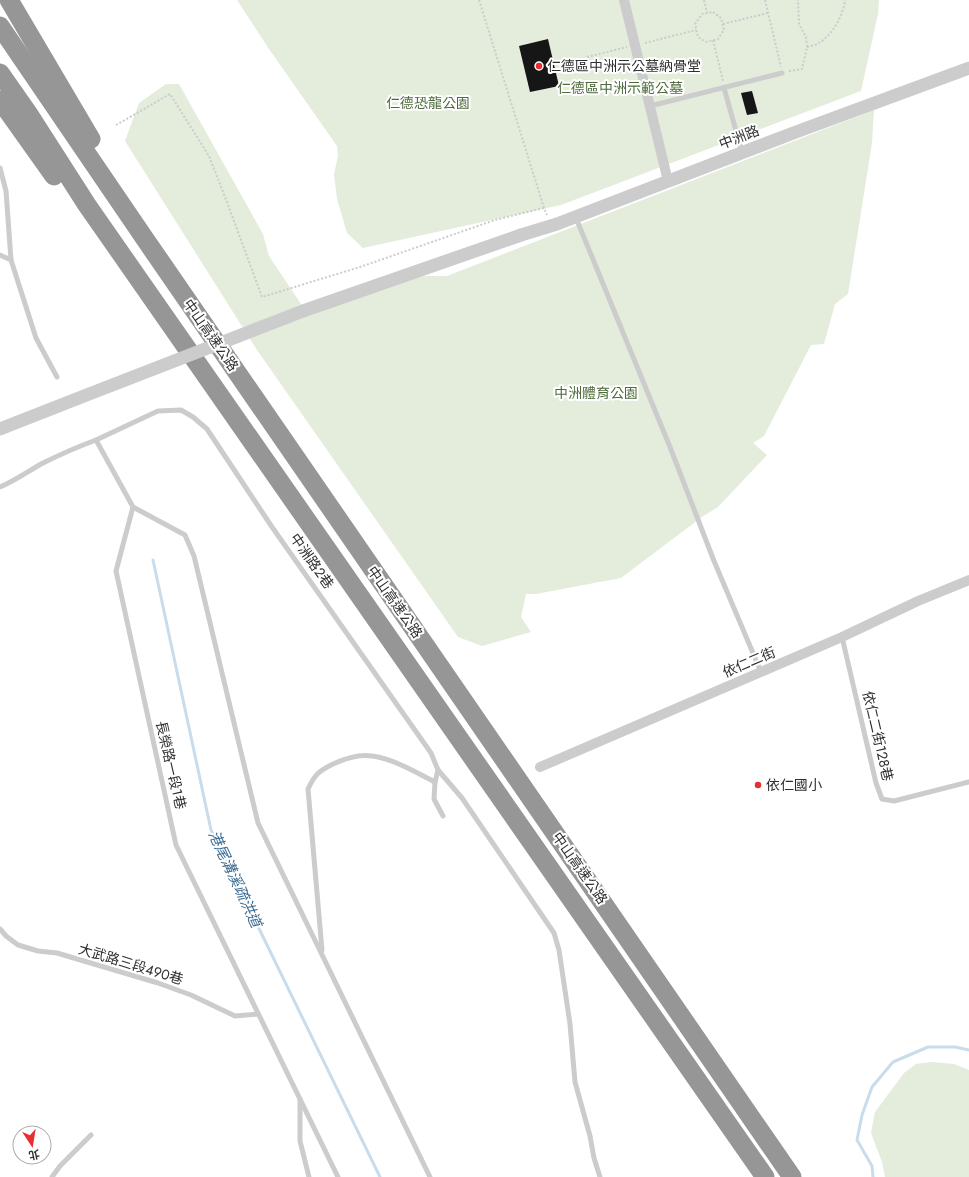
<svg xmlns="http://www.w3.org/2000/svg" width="969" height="1177" viewBox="0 0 969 1177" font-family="Jost,'Noto Sans TC',sans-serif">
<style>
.green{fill:#e4ecdc}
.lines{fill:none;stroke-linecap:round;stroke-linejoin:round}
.stream{stroke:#c8dcec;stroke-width:3}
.building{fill:#161616}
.path{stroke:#ccc;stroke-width:2;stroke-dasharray:2 2;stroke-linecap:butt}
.service{stroke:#ccc;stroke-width:5}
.minor{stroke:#ccc;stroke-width:10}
.tertiary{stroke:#ccc;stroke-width:13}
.motorway{stroke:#969696;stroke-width:19}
.tertiary-bridge{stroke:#ccc;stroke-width:13}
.poi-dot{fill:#e82e30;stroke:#fff;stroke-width:1.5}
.labels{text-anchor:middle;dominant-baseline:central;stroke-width:4;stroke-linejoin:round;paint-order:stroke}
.poi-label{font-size:14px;fill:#2f2f2f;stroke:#fff;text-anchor:start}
.park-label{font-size:14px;fill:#4e6b3b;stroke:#fff}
.street-label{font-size:14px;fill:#2f2f2f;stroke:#fff}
.water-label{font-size:15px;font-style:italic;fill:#3b6b93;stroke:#fff}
</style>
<rect width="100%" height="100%" fill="#fff"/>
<!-- green -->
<g class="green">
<path d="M237,0H879L878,14L861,91L561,205L363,248L347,233L337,199L334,174L338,156L337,146L269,49Z"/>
<path d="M166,84H179L263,234L269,256L309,316L412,276H447L874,110L872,143L848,294L835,304L824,344L811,345L764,436L753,443L767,455L718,507L702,517L621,578L536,594H526L521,617L531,632L482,646L458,637L257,350L125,141L139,103Z"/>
<path d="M931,1062L954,1064L969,1070V1177H885L882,1162L871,1133L875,1112L904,1073L916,1064Z"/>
</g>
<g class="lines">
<!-- stream -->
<g class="stream">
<path d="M153,560L211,830L380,1177"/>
<path d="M873,1177L872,1166L857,1140L862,1115L872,1087L893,1062L928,1047H955L969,1050"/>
</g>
</g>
<!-- building -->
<g class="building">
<path d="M548,39L559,86L530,92L519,46Z"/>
<path d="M752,91L758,113L747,115L741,93Z"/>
</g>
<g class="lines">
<!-- path -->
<g class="path">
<path d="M479,0L544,208"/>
<path d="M704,0L707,13"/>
<path d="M765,0L781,67"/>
<path d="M713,12L721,18L724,30L718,39L706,42L698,37L695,24L702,14Z"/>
<path d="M723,24L768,13"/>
<path d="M713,40L723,81"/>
<path d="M645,43L696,30"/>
<path d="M807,47C811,46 816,45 819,43C833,34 843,16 845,0"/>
<path d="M587,57L627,47"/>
<path d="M789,71L802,69L807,47L806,37L799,24L798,0"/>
<path d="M116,125L170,94L209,156L227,202L262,297L360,267L495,220L544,208L547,215"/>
</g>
<!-- service -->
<g class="service">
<path d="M724,88L742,152"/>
<path d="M650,106L782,73"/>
<path d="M0,168L6,191L11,260L36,338L57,377"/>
<path d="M576,218L670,447L714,561L761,672"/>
<path d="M0,255L11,260"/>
<path d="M96,440L158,411L181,410L193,417L207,429L272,527L431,753L438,770L435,782L434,799L443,816"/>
<path d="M0,487C15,481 27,472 41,464C59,455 77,447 96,440L133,507L116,571L176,845L338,1177"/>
<path d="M133,507L185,535L194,556L258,823L430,1177"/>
<path d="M842,637L876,783L882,799L894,801L969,782"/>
<path d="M438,770L462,798L554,933L559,950L570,1024L575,1082L590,1136L594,1158L600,1177"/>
<path d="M0,929L6,936L18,945L38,951L57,953L158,983L191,995L235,1016L258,1014"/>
<path d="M322,950L308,789C315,774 319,771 333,764C344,759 359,754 372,756C394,759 415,772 435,782"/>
<path d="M300,1099V1141L309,1177"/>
<path d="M52,1177L60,1166L91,1135"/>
</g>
<!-- minor -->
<g class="minor">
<path d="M624,0L668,181"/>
<path d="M540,767L842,637L918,601L969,580"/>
</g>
<!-- tertiary -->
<path class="tertiary" d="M521,235L557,224L796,132L969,68"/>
<!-- motorway -->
<g class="motorway">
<path d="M9,0L91,139"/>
<path d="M0,26L145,239L792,1177"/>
<path d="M0,73L28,113L87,205L765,1177"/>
<path d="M0,100L54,176"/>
</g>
<!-- tertiary-bridge -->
<path class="tertiary-bridge" d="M0,429L84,396L303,311L521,235"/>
</g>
<!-- markers -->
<g class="poi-dot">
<circle cx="539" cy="66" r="4"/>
<circle cx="758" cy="785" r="4"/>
</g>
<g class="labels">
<!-- poi labels -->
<g class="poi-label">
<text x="547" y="66">仁德區中洲示公墓納骨堂</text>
<text x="766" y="785">依仁國小</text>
</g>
<!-- park labels -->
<g class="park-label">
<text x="620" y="88">仁德區中洲示範公墓</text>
<text x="428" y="103">仁德恐龍公園</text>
<text x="596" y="393">中洲體育公園</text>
</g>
<!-- street labels -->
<g class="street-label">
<text transform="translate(739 137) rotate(-21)">中洲路</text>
<text transform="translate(211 335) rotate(55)">中山高速公路</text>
<text transform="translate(312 561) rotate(55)">中洲路2巷</text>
<text transform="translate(395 602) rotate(55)">中山高速公路</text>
<text transform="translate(749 662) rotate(-23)">依仁二街</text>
<text transform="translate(878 736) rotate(77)">依仁二街128巷</text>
<text transform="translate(171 765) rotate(77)">長榮路一段1巷</text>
<text transform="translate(580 868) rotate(55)">中山高速公路</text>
<text transform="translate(131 964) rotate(17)">大武路三段490巷</text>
</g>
<!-- water labels -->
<g class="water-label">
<text transform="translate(235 879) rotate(65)">港尾溝溪疏洪道</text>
</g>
</g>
<!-- north arrow -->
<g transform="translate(32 1145) rotate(168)"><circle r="19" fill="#ffffff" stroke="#acacac"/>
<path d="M0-3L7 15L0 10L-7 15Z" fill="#e82e30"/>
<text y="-6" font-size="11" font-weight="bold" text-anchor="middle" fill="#2f2f2f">北</text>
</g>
</svg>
